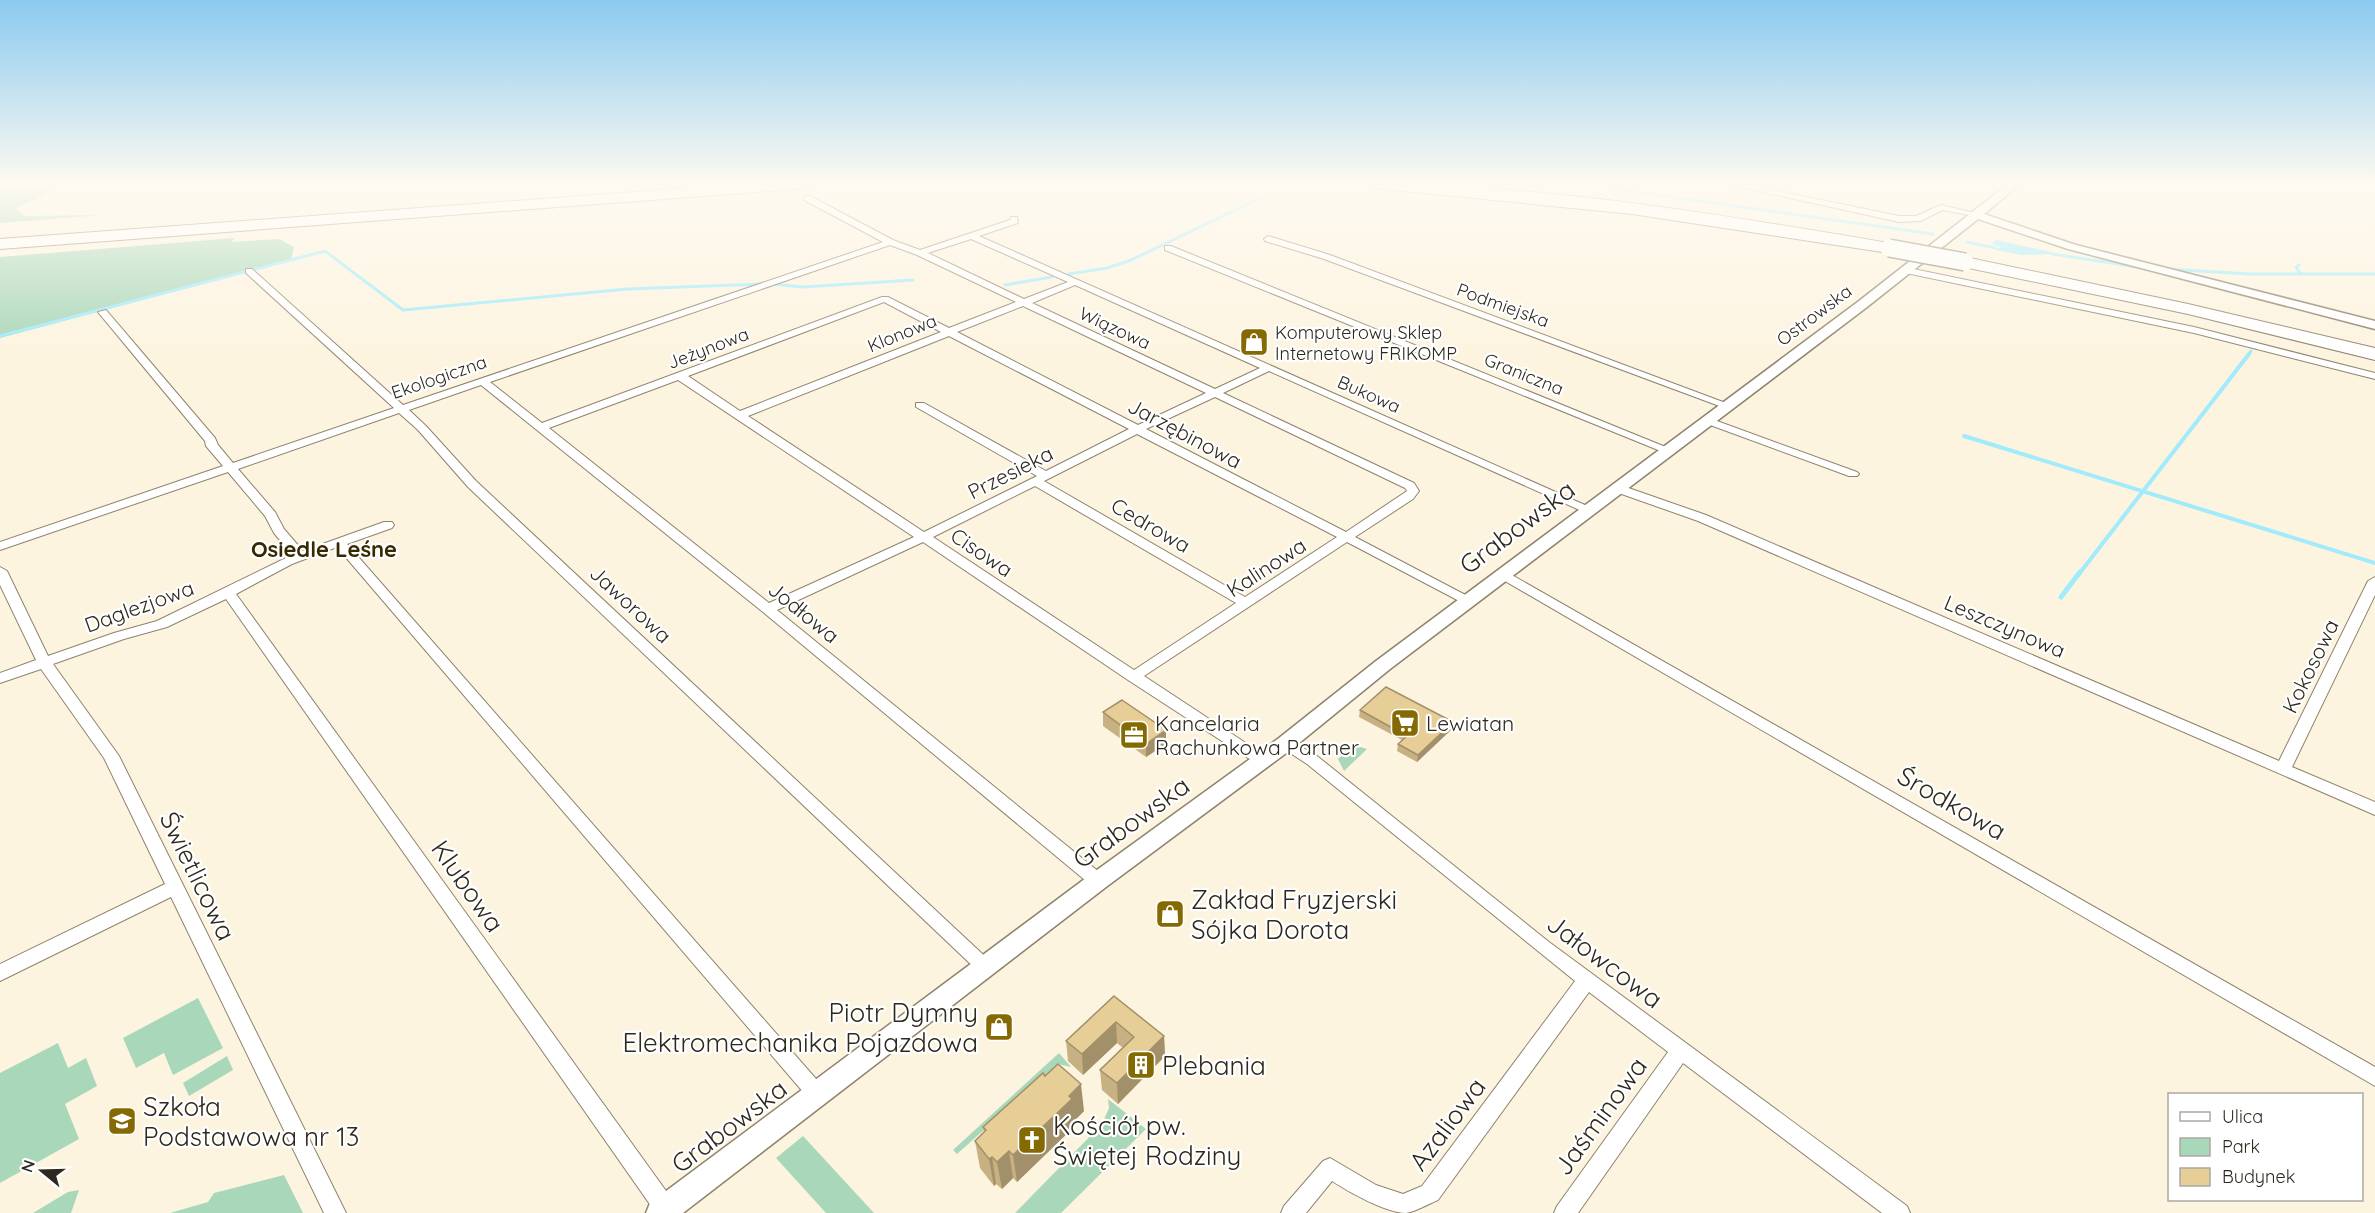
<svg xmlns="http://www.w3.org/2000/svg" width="2375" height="1213" viewBox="0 0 2375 1213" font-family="Quicksand,sans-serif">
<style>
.green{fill:#a9d7ba}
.water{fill:#a1ebfc}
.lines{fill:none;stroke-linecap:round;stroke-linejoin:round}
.stream-far2{stroke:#a1ebfc;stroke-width:3}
.stream-far1{stroke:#a1ebfc;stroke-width:4}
.stream{stroke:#a1ebfc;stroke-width:5}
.minor-casing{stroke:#8e836c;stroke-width:2}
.tertiary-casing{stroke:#8e836c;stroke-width:3}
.motorway-casing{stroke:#8e836c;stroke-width:2}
.minor{fill:#fff;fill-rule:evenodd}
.tertiary{fill:#fff;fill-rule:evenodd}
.motorway{fill:#fff;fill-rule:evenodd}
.motorway-bridge-casing{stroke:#8e836c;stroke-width:20;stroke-linecap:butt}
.motorway-bridge{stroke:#fff;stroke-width:17}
.wall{fill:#c7b182}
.shaded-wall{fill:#a2906a}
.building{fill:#e7ce97;stroke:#a2906a;stroke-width:1.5}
.labels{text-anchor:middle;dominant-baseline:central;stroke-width:4.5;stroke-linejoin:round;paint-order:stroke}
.far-street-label{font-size:18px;fill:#2d291f;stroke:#fff}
.far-poi-label{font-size:18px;fill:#2d291f;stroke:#fff;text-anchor:start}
.street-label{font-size:21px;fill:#2d291f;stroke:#fff}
.poi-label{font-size:21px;fill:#2d291f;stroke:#fff;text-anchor:start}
.neighbourhood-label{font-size:22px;font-weight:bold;fill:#382a00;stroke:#fff}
.near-street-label{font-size:26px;fill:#2d291f;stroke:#fff}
.near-poi-label{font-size:26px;fill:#2d291f;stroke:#fff;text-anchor:start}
</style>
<rect width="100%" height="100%" fill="#fdf4e0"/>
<!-- green -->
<g class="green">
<path d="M0,184H64L16,209L24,216L102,215L0,223Z"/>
<path d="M235,238L231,242L279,239L294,247L291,260L0,338V257Z"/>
<path d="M1354,745L1367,749L1344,771L1338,759Z"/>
<path d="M198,998L223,1048L173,1075L164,1053L136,1068L123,1038Z"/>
<path d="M58,1043L68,1068L86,1058L97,1086L65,1104L79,1139L0,1183V1073Z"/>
<path d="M1059,1053L1071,1067L1058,1064L957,1154L953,1150Z"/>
<path d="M227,1056L233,1070L189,1096L183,1083Z"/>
<path d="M1108,1099L1146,1129L1061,1213H1015L1102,1124L1109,1108Z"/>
<path d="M803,1136L874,1213H826L776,1158Z"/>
<path d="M284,1175L303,1213H170L208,1202L214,1193Z"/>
<path d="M79,1190L71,1213H33L68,1192Z"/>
</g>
<!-- water -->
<path class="water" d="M1996,240L2051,252L2053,254L2022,255L1995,250L2001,247L1992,244Z"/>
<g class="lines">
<!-- stream-far2 -->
<g class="stream-far2">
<path d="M1579,184L1933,234"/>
<path d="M1967,242L1996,248"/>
<path d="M2053,254L2137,267"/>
<path d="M2299,265L2296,267L2300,273"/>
<path d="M2166,269L2250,274H2375"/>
<path d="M1069,274L1107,268L1131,260L1269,194"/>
<path d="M771,284L803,287L913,280"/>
<path d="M1005,285L1052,277"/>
<path d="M0,336L325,251L403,310L627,289L763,284"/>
<path d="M2248,355L2251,351"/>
</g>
<!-- stream-far1 -->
<g class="stream-far1">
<path d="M1964,436L2375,563"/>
<path d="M2079,574L2249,354"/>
</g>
<!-- stream -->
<path class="stream" d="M2061,597L2080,572"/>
<!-- minor casing -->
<g class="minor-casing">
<g id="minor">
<path d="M1727,184H1744L1899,216H1916L1941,205L1979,214L1975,216L1942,210L1921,221L1899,222Z"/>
<path d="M804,196H810L893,240L920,250L1010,220L1011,217H1017L1018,223L979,236L1594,509L1588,513L1584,512L1269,371L1223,393L1414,483L1419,491L1413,499L1355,537L1475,600L1468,604L1463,603L1347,542L1144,676L1267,757L1270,761L1267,765L1262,767L1128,680L923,542L777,610L1104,876L1107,881L1104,886L1098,888L1092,886L763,612L481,385L409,410L426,426L476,481L991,962L994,967L991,972L985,975L979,972L468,487L418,430L399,413L238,469L275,512L284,529L303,551L384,522H392L394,525L392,528L347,544L824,1088L827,1094L824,1100L817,1103L810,1100L337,547L292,564L236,594L674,1202L677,1209L675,1213H656L226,599L167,627L124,639L53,664L119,756L346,1213H324L171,897L0,981V964L165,884L104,758L41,669L0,683V673L36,660L0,585V567L7,571L48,656L114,633L157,621L292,555L274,533L265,516L228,472L0,550V542L223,466L206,446L205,441L98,312L106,310L215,438L218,445L233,463L394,408L246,273V269H252L403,405L883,242L804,200ZM971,239L1068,282L1024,299L928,253ZM890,245L917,255L1016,302L949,328L888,297H882L542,423L490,382ZM1075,285L1260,368L1215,389L1032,303ZM884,302L941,332L740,411L688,376ZM1023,306L1206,393L1138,425L957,332ZM949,336L1129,429L1046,471L924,403H916V407L1037,476L924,532L748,416ZM678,380L914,537L769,603L549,428ZM1215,397L1405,488L1407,491L1346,532L1146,429ZM1137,434L1337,537L1245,597L1044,481ZM1035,486L1236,603L1134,670L933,537Z"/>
<path d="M1268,236L1330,255L1731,405L1726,408L1722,407L1324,259L1265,241L1264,239Z"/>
<path d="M1165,246H1171L1673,450L1671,452H1663L1165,250Z"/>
<path d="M1904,267L2194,327L2375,373V379L2194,333L1901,272V268Z"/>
<path d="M1706,417L1857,472L1859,474L1857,476H1849L1702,422L1700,420Z"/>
<path d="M1617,484L1706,515L2279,761L2368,581L2375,577V595L2292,767L2375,802V815L1698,521L1613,491L1611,488L1613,485Z"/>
<path d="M1503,570L2375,1067V1086L1498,577L1496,574L1498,571Z"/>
<path d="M1286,738L1317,756L1549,942L1907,1206L1910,1213H1882L1683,1063L1578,1213H1554L1557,1206L1668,1052L1589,992L1438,1200C1428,1204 1417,1211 1406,1213C1386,1213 1349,1192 1332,1181L1306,1213H1281L1284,1206L1323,1161L1330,1158L1376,1185L1403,1194L1422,1186L1575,981L1307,764L1281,747L1278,743L1281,739Z"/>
</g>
</g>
<!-- tertiary casing -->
<g class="tertiary-casing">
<path id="tertiary" d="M2008,184H2020L1984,214L2076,245L2375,321V329L2068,249L1978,219L1867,307L1390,669L1293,748L1106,887L683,1213H646L650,1203L1090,875L1279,738L1376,661L1859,301Z"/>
</g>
<!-- motorway casing -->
<g class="motorway-casing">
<g id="motorway">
<path d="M743,184H816L809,188L0,249V239Z"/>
<path d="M1366,184C1541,184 1716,214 1889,243L1897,248L1889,253L1632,214L1373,188Z"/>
<path d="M1965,257L2188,304L2375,348V360L2188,314L1959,266L1957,262Z"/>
</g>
</g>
<!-- minor -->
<use href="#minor" class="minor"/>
<!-- tertiary -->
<use href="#tertiary" class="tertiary"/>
<!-- motorway -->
<use href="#motorway" class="motorway"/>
<!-- motorway-bridge casing -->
<g class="motorway-bridge-casing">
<path id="motorway-bridge" d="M1889,248L1965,262"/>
</g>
<!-- motorway-bridge -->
<use href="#motorway-bridge" class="motorway-bridge"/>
</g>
<!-- wall -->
<g class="wall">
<path d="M1360,710L1453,722L1452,729L1417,762L1397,751L1398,744L1402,740L1359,717Z"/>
<path d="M1103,712L1166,744L1146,757L1103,726Z"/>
<path d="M1114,996L1164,1036L1165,1056L1118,1104L1102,1090L1100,1070L1123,1048L1117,1043L1083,1075L1068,1061L1066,1041Z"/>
<path d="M1084,1111L1075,1120V1126L1017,1182L1013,1178L1002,1189L996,1184L994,1186L980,1168L975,1141L984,1132L983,1127Z"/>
</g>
<!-- shaded-wall -->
<g class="shaded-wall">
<path d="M1453,722L1452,729L1417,762L1418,755Z"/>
<path d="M1166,730V744L1146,757V744Z"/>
<path d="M1116,1022L1117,1043L1083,1075L1082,1054Z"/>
<path d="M1164,1036L1165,1056L1118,1104L1117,1083Z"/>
<path d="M1081,1084L1084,1111L1075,1120V1126L1017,1182L1013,1155Z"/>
<path d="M1009,1151L1013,1178L1002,1189L997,1162Z"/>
<path d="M992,1157L996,1184L994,1186L989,1159Z"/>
</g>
<!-- building -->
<g class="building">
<path d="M1386,687L1453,722L1418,755L1398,744L1407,736L1360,710Z"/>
<path d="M1122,700L1166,730L1146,744L1103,712Z"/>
<path d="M1114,996L1164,1036L1117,1083L1100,1070L1134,1037L1116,1022L1082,1054L1066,1041Z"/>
<path d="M1058,1064L1081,1084L1069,1096L1072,1099L1013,1155L1009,1151L997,1162L992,1157L989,1159L975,1141L986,1130L983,1127L1043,1073L1045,1076Z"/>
</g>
<!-- sky -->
<linearGradient id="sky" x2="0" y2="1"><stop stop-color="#8bcaf0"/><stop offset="0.52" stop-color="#fefaf1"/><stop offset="1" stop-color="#fefaf1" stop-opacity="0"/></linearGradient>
<rect width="2375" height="354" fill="url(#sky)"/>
<!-- icons -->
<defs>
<g id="shop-square" transform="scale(1.5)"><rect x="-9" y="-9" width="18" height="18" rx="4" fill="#856903" stroke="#fff"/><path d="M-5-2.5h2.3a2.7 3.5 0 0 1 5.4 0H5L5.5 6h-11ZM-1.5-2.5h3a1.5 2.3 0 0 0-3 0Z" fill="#fff"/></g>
<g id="supermarket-square" transform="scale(1.5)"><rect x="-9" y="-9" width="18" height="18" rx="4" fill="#856903" stroke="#fff"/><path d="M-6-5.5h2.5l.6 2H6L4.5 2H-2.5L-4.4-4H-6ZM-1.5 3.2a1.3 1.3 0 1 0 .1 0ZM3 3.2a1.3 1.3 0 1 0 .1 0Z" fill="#fff"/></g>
<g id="office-square" transform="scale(1.5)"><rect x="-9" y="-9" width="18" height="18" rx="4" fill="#856903" stroke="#fff"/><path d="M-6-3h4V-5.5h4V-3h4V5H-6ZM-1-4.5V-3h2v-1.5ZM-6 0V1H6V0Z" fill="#fff"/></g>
<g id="building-square" transform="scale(1.5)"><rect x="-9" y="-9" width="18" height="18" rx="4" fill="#856903" stroke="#fff"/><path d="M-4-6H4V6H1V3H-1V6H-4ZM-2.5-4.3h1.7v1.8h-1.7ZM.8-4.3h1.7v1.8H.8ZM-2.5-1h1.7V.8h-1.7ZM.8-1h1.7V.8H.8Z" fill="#fff"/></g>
<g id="school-square" transform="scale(1.5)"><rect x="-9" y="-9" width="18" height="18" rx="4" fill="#856903" stroke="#fff"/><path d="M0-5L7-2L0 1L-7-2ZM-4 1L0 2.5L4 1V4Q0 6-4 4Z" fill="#fff"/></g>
<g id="church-square" transform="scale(1.5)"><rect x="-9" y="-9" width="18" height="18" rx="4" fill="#856903" stroke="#fff"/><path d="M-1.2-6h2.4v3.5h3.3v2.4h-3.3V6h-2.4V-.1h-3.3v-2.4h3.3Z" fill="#fff"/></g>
</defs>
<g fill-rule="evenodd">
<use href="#shop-square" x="1254" y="342"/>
<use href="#supermarket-square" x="1405" y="723"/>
<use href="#office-square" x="1134" y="735"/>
<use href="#shop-square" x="1170" y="914"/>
<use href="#shop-square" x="999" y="1027"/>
<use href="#building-square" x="1141" y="1065"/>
<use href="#school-square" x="122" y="1121"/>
<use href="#church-square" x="1032" y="1140"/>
</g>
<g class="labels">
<!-- far-street labels -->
<g class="far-street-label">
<text transform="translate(1503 305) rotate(20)">Podmiejska</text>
<text transform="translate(1814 315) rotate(-37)">Ostrowska</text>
<text transform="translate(1115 328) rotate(25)">Wiązowa</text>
<text transform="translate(902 333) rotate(-22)">Klonowa</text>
<text transform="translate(708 348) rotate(-21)">Jeżynowa</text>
<text transform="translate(1524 374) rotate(22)">Graniczna</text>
<text transform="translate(439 377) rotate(-19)">Ekologiczna</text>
<text transform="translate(1369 394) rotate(24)">Bukowa</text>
</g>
<!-- far-poi labels -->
<g class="far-poi-label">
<text x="1275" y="332">Komputerowy Sklep<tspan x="1275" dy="21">Internetowy FRIKOMP</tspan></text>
</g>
<!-- street labels -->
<g class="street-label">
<text transform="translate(1185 433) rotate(28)">Jarzębinowa</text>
<text transform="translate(1010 472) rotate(-27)">Przesieka</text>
<text transform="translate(1151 525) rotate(30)">Cedrowa</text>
<text transform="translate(982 552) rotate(34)">Cisowa</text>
<text transform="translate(1266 567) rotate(-33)">Kalinowa</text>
<text transform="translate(631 604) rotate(43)">Jaworowa</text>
<text transform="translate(139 606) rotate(-20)">Daglezjowa</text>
<text transform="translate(804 612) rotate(39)">Jodłowa</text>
<text transform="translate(2005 626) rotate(23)">Leszczynowa</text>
<text transform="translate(2310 666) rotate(-64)">Kokosowa</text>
</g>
<!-- poi labels -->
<g class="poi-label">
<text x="1155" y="723">Kancelaria<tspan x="1155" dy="24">Rachunkowa Partner</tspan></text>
<text x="1426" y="723">Lewiatan</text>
</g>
<!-- neighbourhood labels -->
<g class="neighbourhood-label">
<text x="324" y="549">Osiedle Leśne</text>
</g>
<!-- near-street labels -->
<g class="near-street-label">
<text transform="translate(1517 527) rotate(-37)">Grabowska</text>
<text transform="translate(1952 803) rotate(30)">Środkowa</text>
<text transform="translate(1131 822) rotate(-36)">Grabowska</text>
<text transform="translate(198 876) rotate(64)">Świetlicowa</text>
<text transform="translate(468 886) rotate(55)">Klubowa</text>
<text transform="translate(1605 961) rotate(37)">Jałowcowa</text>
<text transform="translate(1600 1116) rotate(-54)">Jaśminowa</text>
<text transform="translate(1447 1124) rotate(-53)">Azaliowa</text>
<text transform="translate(729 1126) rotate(-37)">Grabowska</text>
</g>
<!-- near-poi labels -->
<g class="near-poi-label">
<text x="1191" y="899">Zakład Fryzjerski<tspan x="1191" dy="30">Sójka Dorota</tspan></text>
<text x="978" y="1012" text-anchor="end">Piotr Dymny<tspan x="978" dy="30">Elektromechanika Pojazdowa</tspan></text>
<text x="1162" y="1065">Plebania</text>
<text x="143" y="1106">Szkoła<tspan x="143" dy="30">Podstawowa nr 13</tspan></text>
<text x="1053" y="1125">Kościół pw.<tspan x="1053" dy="30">Świętej Rodziny</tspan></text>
</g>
</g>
<!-- legend -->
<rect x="2168" y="1093" width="195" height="108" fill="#ffffff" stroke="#aba9a5" stroke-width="1.5"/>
<rect x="2180" y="1112" width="30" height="9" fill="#ffffff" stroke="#aba9a5" stroke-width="1.5"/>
<text x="2222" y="1123" font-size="18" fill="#2d291f">Ulica</text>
<rect x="2180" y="1138" width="30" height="18" fill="#a9d7ba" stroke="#aba9a5" stroke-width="1.5"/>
<text x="2222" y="1153" font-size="18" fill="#2d291f">Park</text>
<rect x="2180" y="1168" width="30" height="18" fill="#e7ce97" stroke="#aba9a5" stroke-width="1.5"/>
<text x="2222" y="1183" font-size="18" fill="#2d291f">Budynek</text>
<!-- north arrow -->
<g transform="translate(42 1171) rotate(289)" stroke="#ffffff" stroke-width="4.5" paint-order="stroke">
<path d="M0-4.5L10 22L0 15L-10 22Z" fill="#2d291f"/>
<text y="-9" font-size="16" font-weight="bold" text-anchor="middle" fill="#2d291f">N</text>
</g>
</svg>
